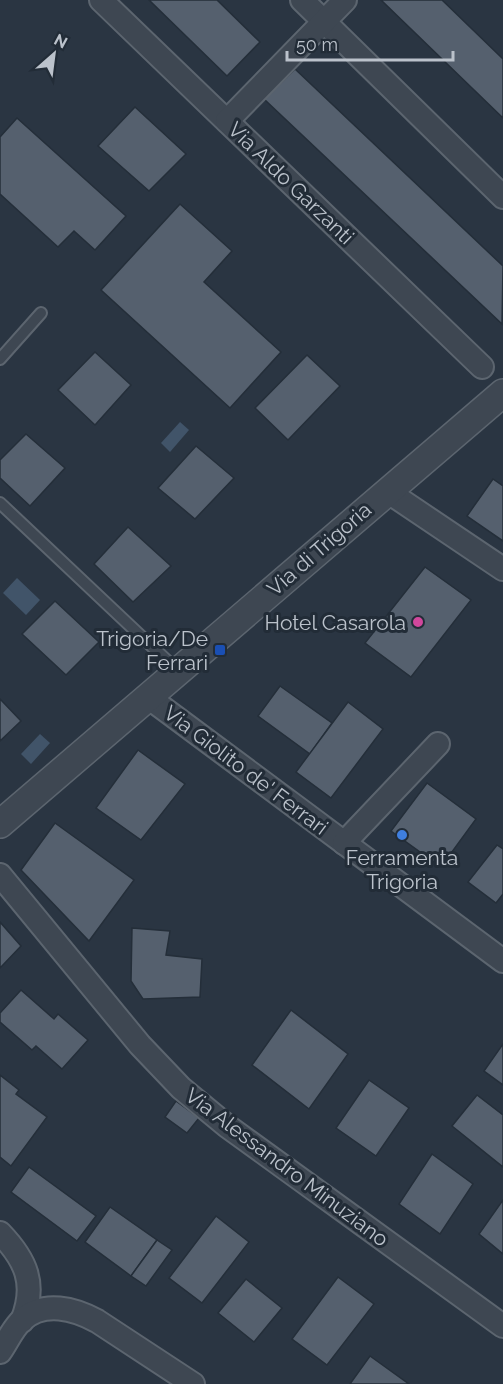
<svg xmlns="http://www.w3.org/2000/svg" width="503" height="1384" viewBox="0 0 503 1384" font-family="Raleway,sans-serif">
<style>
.water{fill:#415469}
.building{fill:#55606e;stroke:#242e39;stroke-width:1.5}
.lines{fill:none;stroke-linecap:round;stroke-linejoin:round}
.service-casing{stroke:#5c656f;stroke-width:14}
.minor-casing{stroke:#5c656f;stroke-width:26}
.tertiary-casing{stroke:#5c656f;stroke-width:30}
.service{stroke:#3e4752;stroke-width:10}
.minor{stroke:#3e4752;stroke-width:22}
.tertiary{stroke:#3e4752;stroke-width:27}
.hotel-dot{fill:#d1479c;stroke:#222c37;stroke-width:2}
.transit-dot{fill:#1a4fb4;stroke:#222c37;stroke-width:2}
.shop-dot{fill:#3f7fe0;stroke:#222c37;stroke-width:2}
.labels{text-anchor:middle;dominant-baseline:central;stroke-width:6;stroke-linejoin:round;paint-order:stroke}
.street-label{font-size:21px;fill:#bbc2cb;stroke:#222c37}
.poi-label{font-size:21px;fill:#bbc2cb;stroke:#222c37;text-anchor:end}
</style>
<rect width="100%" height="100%" fill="#2a3542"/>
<!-- water -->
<g class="water">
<path d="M180,422L189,430L170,452L161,443Z"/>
<path d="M17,578L40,600L26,615L3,593Z"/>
<path d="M40,734L50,743L31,764L21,754Z"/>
</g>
<!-- building -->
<g class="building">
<path d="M149,0H217L260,42L227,76Z"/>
<path d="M381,0H442L503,59V118Z"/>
<path d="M295,69L503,266L502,324L264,99Z"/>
<path d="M135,107L186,154L149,191L98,146Z"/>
<path d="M17,118L126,216L95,250L74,231L58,247L0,194V137Z"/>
<path d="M180,204L232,251L204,282L281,352L230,408L101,290Z"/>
<path d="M95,352L131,385L95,425L58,390Z"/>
<path d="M307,355L340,386L288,440L255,408Z"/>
<path d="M26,434L65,468L30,506L0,478V460Z"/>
<path d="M196,446L234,478L195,519L158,488Z"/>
<path d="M493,479L503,486V541L467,516Z"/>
<path d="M128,527L171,566L133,602L94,564Z"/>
<path d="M425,567L471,600L411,677L365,643Z"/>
<path d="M55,601L99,642L66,675L22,634Z"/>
<path d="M280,686L332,723L310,754L258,716Z"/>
<path d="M0,699L21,721L0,741Z"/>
<path d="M348,702L383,729L331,798L296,772Z"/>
<path d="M138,750L185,784L141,840L96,808Z"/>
<path d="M427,783L476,819L441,867L391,831Z"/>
<path d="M55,823L134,880L89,941L21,870Z"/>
<path d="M497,845L503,849V894L496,903L468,882Z"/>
<path d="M0,922L21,946L0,968Z"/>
<path d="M132,928L170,931L166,955L202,959L200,997L143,999L131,981Z"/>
<path d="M21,990L54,1019L58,1014L88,1040L62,1069L36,1046L32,1050L0,1022V1013Z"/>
<path d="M291,1010L348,1054L309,1109L252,1065Z"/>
<path d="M503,1044V1085L484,1071Z"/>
<path d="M0,1075L19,1090L16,1094L47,1117L11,1166L0,1157Z"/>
<path d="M369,1080L409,1108L376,1156L336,1128Z"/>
<path d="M477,1095L503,1115V1167L452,1126Z"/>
<path d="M176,1101L199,1118L187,1133L165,1117Z"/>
<path d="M432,1154L473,1184L440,1234L399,1204Z"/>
<path d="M29,1167L96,1216L77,1241L11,1192Z"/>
<path d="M503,1200V1254L479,1234Z"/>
<path d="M110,1207L157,1240L131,1276L85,1242Z"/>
<path d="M216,1216L249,1242L202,1303L169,1278Z"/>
<path d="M157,1240L172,1250L146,1286L131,1276Z"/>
<path d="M338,1277L374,1304L327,1365L292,1339Z"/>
<path d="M246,1279L282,1308L254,1342L218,1313Z"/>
<path d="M370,1356L409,1384H350Z"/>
</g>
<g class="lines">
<!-- service casing -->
<g class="service-casing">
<g id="service">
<path d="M0,359L41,313"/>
<path d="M0,503L178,671"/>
</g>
</g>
<!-- minor casing -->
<g class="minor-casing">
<g id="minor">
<path d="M101,0L482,367"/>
<path d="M302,0L503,197"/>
<path d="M227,121L345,0"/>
<path d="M387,491L503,569"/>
<path d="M148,697L503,961"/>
<path d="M344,843L438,744"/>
<path d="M0,875L140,1045L181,1088L227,1126L503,1326"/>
<path d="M0,1233C26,1260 37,1284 22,1321"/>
<path d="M0,1352C7,1342 13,1328 22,1320C44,1300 75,1309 97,1321L193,1384"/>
</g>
</g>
<!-- tertiary casing -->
<g class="tertiary-casing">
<path id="tertiary" d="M0,824L503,393"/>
</g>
<!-- service -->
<use href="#service" class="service"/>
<!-- minor -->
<use href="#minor" class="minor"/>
<!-- tertiary -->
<use href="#tertiary" class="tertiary"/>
</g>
<!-- markers -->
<circle class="hotel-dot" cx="418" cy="622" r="6"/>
<rect class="transit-dot" x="214" y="644" width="12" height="12" rx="3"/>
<circle class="shop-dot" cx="402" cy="835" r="6"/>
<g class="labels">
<!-- street labels -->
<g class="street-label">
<text transform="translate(291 183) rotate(44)">Via Aldo Garzanti</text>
<text transform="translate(319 549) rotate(-41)">Via di Trigoria</text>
<text transform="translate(246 770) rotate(37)">Via Giolito de' Ferrari</text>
<text transform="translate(287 1167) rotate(37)">Via Alessandro Minuziano</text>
</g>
<!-- poi labels -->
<g class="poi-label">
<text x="406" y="622">Hotel Casarola</text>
<text x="208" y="638">Trigoria/De<tspan x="208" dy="24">Ferrari</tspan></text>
<text x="402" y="857" text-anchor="middle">Ferramenta<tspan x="402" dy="24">Trigoria</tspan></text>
</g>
</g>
<!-- north arrow -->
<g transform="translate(54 54) rotate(28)" stroke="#222c37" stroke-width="4.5" paint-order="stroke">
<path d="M0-4.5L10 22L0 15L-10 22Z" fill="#bbc2cb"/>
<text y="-9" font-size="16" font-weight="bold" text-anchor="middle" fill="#bbc2cb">N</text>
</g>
<!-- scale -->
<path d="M287 51v9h166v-9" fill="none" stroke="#bbc2cb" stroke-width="3"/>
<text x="296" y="51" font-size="18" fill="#bbc2cb" stroke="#222c37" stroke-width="4.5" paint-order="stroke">50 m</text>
</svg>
